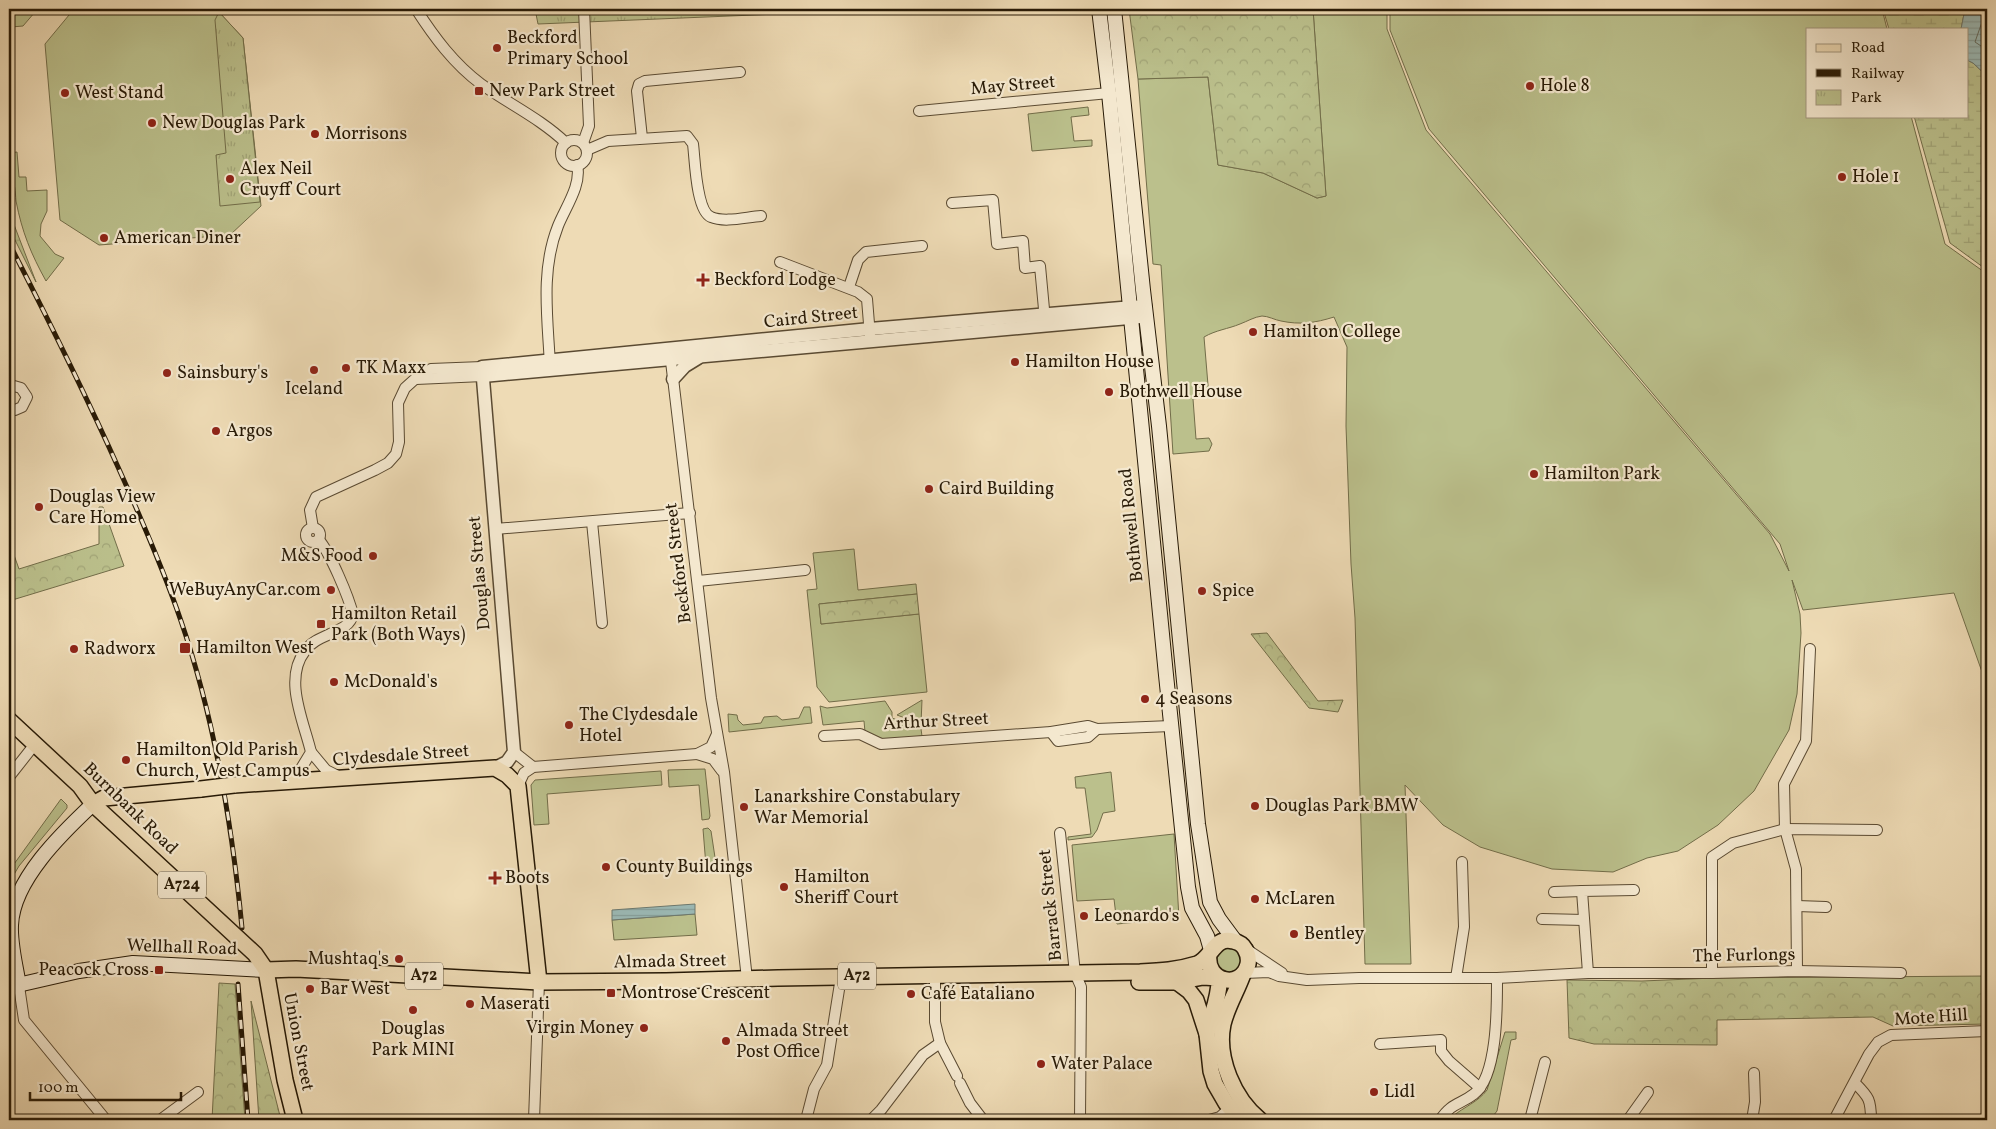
<svg xmlns="http://www.w3.org/2000/svg" width="1996" height="1129" viewBox="0 0 1996 1129" font-family="Vollkorn,serif">
<style>
.green{fill:#bbc08c;stroke:#726d49}
.forest{fill:url(#forest-crowns);stroke:#726d49}
.wetland{fill:url(#wetland-marsh);stroke:#726d49}
.park{fill:url(#park-tufts);stroke:#726d49}
.water{fill:url(#water-rules);stroke:#6d796f}
.lines{fill:none;stroke-linecap:round;stroke-linejoin:round}
.shore{stroke:#626a5e;stroke-width:1}
.minor-casing{stroke:#5a4a32;stroke-width:12}
.tertiary-casing{stroke:#5a4a32;stroke-width:15}
.secondary-casing{stroke:#281a06;stroke-width:16}
.primary-casing{stroke:#281a06;stroke-width:18}
.minor{stroke:#f4e8cf;stroke-width:10}
.tertiary{stroke:#f4e8cf;stroke-width:12}
.secondary{stroke:#f4e8cf;stroke-width:14}
.primary{stroke:#eedbb5;stroke-width:15}
.rail-casing{stroke:#281a06;stroke-width:5}
.rail{stroke:#f4e8cf;stroke-width:3;stroke-dasharray:9;stroke-linecap:butt}
.primary-bridge-casing{stroke:#281a06;stroke-width:18;stroke-linecap:butt}
.primary-bridge{stroke:#eedbb5;stroke-width:15}
.poi-dot{fill:#8f2418;stroke:#f4e8cf;stroke-width:2}
.labels{text-anchor:middle;dominant-baseline:central;stroke-width:4.5;stroke-linejoin:round;paint-order:stroke}
.shield{fill:#f4e8cf;stroke:#655842;stroke-width:1}
.shield-label{font-size:16px;font-weight:bold;fill:#281a06}
.poi-label{font-size:18px;fill:#281a06;stroke:#f4e8cf;text-anchor:start}
.street-label{font-size:18px;fill:#281a06;stroke:#f4e8cf}
</style>
<defs>
<pattern id="forest-crowns" width="20" height="18" patternUnits="userSpaceOnUse" patternTransform="scale(1.25)"><rect width="20" height="18" fill="#bbc08c"/><path d="M2 6a3 3 0 1 1 6 0M12 15a3 3 0 1 1 6 0" fill="none" stroke="#a1a477"/></pattern>
<pattern id="wetland-marsh" width="20" height="14" patternUnits="userSpaceOnUse" patternTransform="scale(1.25)"><rect width="20" height="14" fill="#bbc08c"/><path d="M1 5h8M5 5V1M11 12h8M15 12V8" fill="none" stroke="#a1a477"/></pattern>
<pattern id="park-tufts" width="24" height="20" patternUnits="userSpaceOnUse" patternTransform="scale(1.25)"><rect width="24" height="20" fill="#bbc08c"/><path d="M3 7l-1-3M5 7V3M7 7l1-3M15 17l-1-3M17 17v-4M19 17l1-3" fill="none" stroke="#a1a477"/></pattern>
<pattern id="water-rules" width="6" height="5" patternUnits="userSpaceOnUse" patternTransform="scale(1.25)"><rect width="6" height="5" fill="#9bb9b5"/><path d="M0 2.5h6" fill="none" stroke="#869e9a"/></pattern>
</defs>
<rect width="100%" height="100%" fill="#eedbb5"/>
<filter id="stains"><feTurbulence type="fractalNoise" baseFrequency=".004" numOctaves="4"/><feColorMatrix values="0 0 0 0 .2 0 0 0 0 .09 0 0 0 0 .02 0 0 0 .5 -.17"/></filter>
<radialGradient id="worn" r=".72"><stop offset=".6" stop-color="#630" stop-opacity="0"/><stop offset="1" stop-color="#630" stop-opacity=".3"/></radialGradient>
<!-- green -->
<g class="green">
<path d="M9,9H34L35,12L23,26L11,27V21H9Z"/>
<path d="M74,9H216L243,38L261,206L230,235L99,245L60,220L45,44Z"/>
<path d="M1313,9H1387V29L1426,130L1770,534L1789,571L1780,544L1429,129L1390,30V9H1882L1887,29H1807V116H1911L1945,244L1987,274V686L1954,593L1803,610L1792,580L1800,614L1801,633L1797,694L1789,730L1754,791L1718,825L1678,851L1647,858L1613,872L1552,869L1480,847L1443,825L1405,785L1411,964H1365L1355,618L1351,564L1346,426L1347,347L1334,317C1315,323 1300,325 1281,321C1275,320 1268,316 1262,316C1254,317 1248,321 1240,324C1228,329 1216,330 1204,337L1209,397L1193,399L1196,439L1209,438L1212,444L1209,451L1173,454L1161,265L1153,264L1138,79L1208,77L1218,165L1263,173L1317,198L1326,196Z"/>
<path d="M1088,107L1089,115L1071,117L1074,141L1092,140V146L1032,151L1028,114Z"/>
<path d="M17,152L19,177H26L27,191L47,190V211L41,224L40,236L55,254L64,258L46,281C31,254 22,232 16,201C15,191 16,184 9,176V153Z"/>
<path d="M854,549L858,590L916,584L917,594L819,604L821,624L919,614L927,692L829,702L817,687L807,590L817,589L813,553Z"/>
<path d="M922,700L921,724L897,715Z"/>
<path d="M885,701L892,712V718L921,729L922,736L882,740L865,732L864,721L823,725L820,706L827,708Z"/>
<path d="M804,707H810L812,723L729,732L728,714L737,715L738,720L743,725L761,723L764,717L777,716L782,720L799,718Z"/>
<path d="M705,769L710,816L709,819L702,820L699,785L669,787L668,770Z"/>
<path d="M661,771L662,785L547,794L549,824L534,825L531,785L535,780Z"/>
<path d="M1111,772L1115,811L1103,813L1097,830L1092,837L1068,840V837L1091,834L1085,788H1076L1075,777Z"/>
<path d="M61,799L67,805V808L19,866L9,883V871Z"/>
<path d="M708,828L711,831L716,864L706,866L703,829Z"/>
<path d="M1174,834L1179,918L1117,924L1114,899L1077,901L1072,845Z"/>
<path d="M695,914L697,935L614,940L612,920Z"/>
<circle cx="1229" cy="960" r="12"/>
<path d="M1505,1032H1516V1039L1511,1040L1497,1111L1490,1120H1447L1451,1114L1453,1116C1464,1107 1478,1102 1487,1090Z"/>
</g>
<!-- forest -->
<g class="forest">
<path d="M1129,9H1313L1326,196L1317,198L1263,173L1218,165L1208,77L1138,79Z"/>
<path d="M9,194L13,222L36,282L9,228Z"/>
<path d="M99,507H103L124,566L9,601V541L19,569L99,544Z"/>
<path d="M917,594L919,614L821,624L819,604Z"/>
<path d="M1267,633L1318,701L1343,700L1338,712L1309,708L1251,634Z"/>
<path d="M1987,976V1024L1893,1026L1873,1017L1717,1020V1045L1594,1044L1569,1038L1567,980L1642,981L1714,978Z"/>
<path d="M219,983L235,984L245,1120H212Z"/>
<path d="M251,1001L281,1120H259Z"/>
</g>
<!-- wetland -->
<g class="wetland">
<path d="M1883,9H1965L1961,29H1889Z"/>
<path d="M1967,60L1973,63L1987,76V270L1950,243L1914,116H1967Z"/>
</g>
<!-- park -->
<g class="park">
<path d="M535,9H898L538,24Z"/>
<path d="M219,12L243,38L260,202L220,206L216,155L226,153L215,20Z"/>
</g>
<!-- water -->
<g class="water">
<path d="M1965,9H1987V76L1973,63L1967,60V29H1961Z"/>
<path d="M695,904V914L612,920V910Z"/>
</g>
<g class="lines">
<!-- shore -->
<path class="shore" d="M1984,9L1983,19L1975,42L1987,50"/>
<!-- minor casing -->
<g class="minor-casing">
<g id="minor">
<path d="M416,9C434,37 454,64 481,84C509,104 541,119 566,143"/>
<path d="M919,111L1109,93"/>
<path d="M642,138L637,91L639,84L645,81L740,72"/>
<circle cx="574" cy="153" r="13"/>
<path d="M583,143L589,126L584,9"/>
<path d="M587,150L608,141L687,136L693,144C695,159 696,211 711,217C725,223 746,217 761,216"/>
<path d="M952,203L993,200L997,244L1023,241L1025,268L1040,266L1045,320"/>
<path d="M780,262L858,292L867,299L870,336"/>
<path d="M849,287L858,260L866,252L922,246"/>
<path d="M670,353L711,698L724,772L747,979"/>
<path d="M550,366C548,320 540,271 558,226C565,208 582,185 577,165"/>
<path d="M416,379L483,376"/>
<path d="M9,388L14,386L21,388L27,397L22,407L15,410L9,408"/>
<path d="M592,522L602,623"/>
<circle cx="313" cy="535" r="7"/>
<path d="M313,528L310,510L316,497L375,470L388,463L396,454L399,442L398,403L405,388L415,379L431,369L482,367"/>
<path d="M495,529L690,513"/>
<path d="M698,581L805,570"/>
<path d="M1051,732L1058,741L1088,737L1097,729"/>
<path d="M824,736L860,734L881,744L1051,732L1088,726L1097,729L1171,726"/>
<path d="M311,752L326,770L340,777"/>
<path d="M514,752L533,767"/>
<path d="M697,754L713,759L722,771"/>
<path d="M9,777L35,744"/>
<path d="M287,781L299,772L311,752C304,722 283,679 305,651C311,642 321,638 330,634C340,629 350,626 353,615C349,597 330,553 319,540"/>
<path d="M518,786L524,773L533,767L697,754L711,747L717,734"/>
<path d="M1060,833L1075,973L1081,987L1080,1120"/>
<path d="M1554,892L1582,891"/>
<path d="M1797,906L1826,907"/>
<path d="M1542,919L1584,920"/>
<path d="M1246,949L1282,973"/>
<path d="M1797,971L1796,869L1785,829L1784,784L1806,741L1810,649"/>
<path d="M1244,973L1269,972L1279,976L1307,980L1359,978H1497L1588,973H1712L1797,971L1901,973"/>
<path d="M1588,973L1582,891L1634,890"/>
<path d="M1712,973V857L1733,843L1785,829L1877,830"/>
<path d="M935,976V1022L940,1043L957,1076"/>
<path d="M1456,978L1464,927L1462,862"/>
<path d="M19,986L24,1020L106,1120"/>
<path d="M1380,1044L1441,1040V1051L1449,1061L1480,1088"/>
<path d="M960,1083L970,1103L983,1120"/>
<path d="M1855,1083C1869,1097 1871,1100 1871,1120"/>
<path d="M160,1120L198,1092"/>
<path d="M534,1120L539,982"/>
<path d="M806,1120L814,1089L827,1065L841,977"/>
<path d="M871,1120L881,1110L923,1055L940,1043"/>
<path d="M1209,1120L1220,1117L1230,1108"/>
<path d="M1440,1120C1452,1102 1460,1105 1474,1094C1498,1076 1497,1005 1497,978"/>
<path d="M1530,1120L1545,1062"/>
<path d="M1628,1120L1648,1092"/>
<path d="M1752,1120L1755,1102L1754,1073"/>
<path d="M1834,1120L1869,1054L1878,1042L1891,1035L1987,1031"/>
</g>
</g>
<!-- tertiary casing -->
<g class="tertiary-casing">
<g id="tertiary">
<path d="M483,376L1140,317"/>
<path d="M673,379L685,366L698,358"/>
<path d="M495,768L507,762L514,752L482,367L870,329L1145,306"/>
</g>
</g>
<!-- secondary casing -->
<g class="secondary-casing">
<g id="secondary">
<path d="M1099,9L1109,93L1166,675L1188,887L1192,908L1207,936L1211,950"/>
<path d="M1114,9L1143,290L1159,426L1198,824L1210,902L1219,919L1236,942"/>
<path d="M19,986C16,966 10,945 11,925C13,880 62,833 93,804"/>
<path d="M9,987L79,971L133,963L266,970"/>
</g>
</g>
<!-- primary casing -->
<g class="primary-casing">
<g id="primary">
<path d="M9,720L80,786L93,804L255,954L266,970L285,1080L295,1120"/>
<path d="M234,785L495,768L507,775L518,786L539,982"/>
<path d="M93,804L104,798L201,789"/>
<path d="M266,970L296,969L539,982L666,981L778,978L1140,972C1160,971 1178,970 1197,964C1212,958 1214,936 1233,941C1238,942 1243,945 1245,949C1248,954 1249,959 1248,964C1242,990 1205,983 1209,954"/>
<path d="M1243,974C1237,991 1227,1007 1223,1024C1216,1058 1234,1099 1260,1120"/>
<path d="M1139,982H1177L1203,977L1219,978C1220,997 1211,1014 1207,1034"/>
<path d="M1177,982L1189,991L1196,1000L1207,1034L1211,1071L1215,1084L1226,1103L1241,1120"/>
</g>
</g>
<!-- minor -->
<use href="#minor" class="minor"/>
<!-- tertiary -->
<use href="#tertiary" class="tertiary"/>
<!-- secondary -->
<use href="#secondary" class="secondary"/>
<!-- primary -->
<use href="#primary" class="primary"/>
<!-- rail casing -->
<g class="rail-casing">
<g id="rail">
<path d="M9,243C47,317 84,391 118,467C141,518 163,568 181,621C215,720 232,824 242,928"/>
<path d="M238,984L248,1120"/>
</g>
</g>
<!-- rail -->
<use href="#rail" class="rail"/>
<!-- primary-bridge casing -->
<g class="primary-bridge-casing">
<path id="primary-bridge" d="M201,789L234,785"/>
</g>
<!-- primary-bridge -->
<use href="#primary-bridge" class="primary-bridge"/>
</g>
<!-- markers -->
<g class="poi-dot">
<circle cx="497" cy="48" r="5"/>
<circle cx="1530" cy="86" r="5"/>
<rect x="474" y="86" width="10" height="10" rx="2.5"/>
<circle cx="65" cy="93" r="5"/>
<circle cx="152" cy="123" r="5"/>
<circle cx="315" cy="134" r="5"/>
<circle cx="1842" cy="177" r="5"/>
<circle cx="230" cy="179" r="5"/>
<circle cx="104" cy="238" r="5"/>
<path d="M700.5 272.5h5v5h5v5h-5v5h-5v-5h-5v-5h5z"/>
<circle cx="1253" cy="332" r="5"/>
<circle cx="1015" cy="362" r="5"/>
<circle cx="346" cy="368" r="5"/>
<circle cx="314" cy="370" r="5"/>
<circle cx="167" cy="373" r="5"/>
<circle cx="1109" cy="392" r="5"/>
<circle cx="216" cy="431" r="5"/>
<circle cx="1534" cy="474" r="5"/>
<circle cx="929" cy="489" r="5"/>
<circle cx="39" cy="507" r="5"/>
<circle cx="373" cy="556" r="5"/>
<circle cx="331" cy="590" r="5"/>
<circle cx="1202" cy="591" r="5"/>
<rect x="316" y="619" width="10" height="10" rx="2.5"/>
<rect x="179" y="642" width="12" height="12" rx="2.5"/>
<circle cx="74" cy="649" r="5"/>
<circle cx="334" cy="682" r="5"/>
<circle cx="1145" cy="699" r="5"/>
<circle cx="569" cy="725" r="5"/>
<circle cx="126" cy="760" r="5"/>
<circle cx="1255" cy="806" r="5"/>
<circle cx="744" cy="807" r="5"/>
<circle cx="606" cy="867" r="5"/>
<path d="M492.5 870.5h5v5h5v5h-5v5h-5v-5h-5v-5h5z"/>
<circle cx="784" cy="887" r="5"/>
<circle cx="1255" cy="899" r="5"/>
<circle cx="1084" cy="916" r="5"/>
<circle cx="1294" cy="934" r="5"/>
<circle cx="399" cy="959" r="5"/>
<rect x="154" y="965" width="10" height="10" rx="2.5"/>
<circle cx="310" cy="989" r="5"/>
<rect x="606" y="988" width="10" height="10" rx="2.5"/>
<circle cx="911" cy="994" r="5"/>
<circle cx="470" cy="1004" r="5"/>
<circle cx="413" cy="1010" r="5"/>
<circle cx="644" cy="1028" r="5"/>
<circle cx="726" cy="1041" r="5"/>
<circle cx="1041" cy="1064" r="5"/>
<circle cx="1374" cy="1092" r="5"/>
</g>
<g class="labels">
<!-- shield labels -->
<g class="shield">
<rect x="158" y="871.5" width="48" height="27" rx="4"/>
<rect x="405" y="962.5" width="38" height="27" rx="4"/>
<rect x="838" y="962.5" width="38" height="27" rx="4"/>
</g>
<g class="shield-label">
<text x="182" y="885">A724</text>
<text x="424" y="976">A72</text>
<text x="857" y="976">A72</text>
</g>
<!-- poi labels -->
<g class="poi-label">
<text x="507" y="38">Beckford<tspan x="507" dy="21">Primary School</tspan></text>
<text x="1540" y="86">Hole 8</text>
<text x="489" y="91">New Park Street</text>
<text x="75" y="93">West Stand</text>
<text x="162" y="123">New Douglas Park</text>
<text x="325" y="134">Morrisons</text>
<text x="240" y="169">Alex Neil<tspan x="240" dy="21">Cruyff Court</tspan></text>
<text x="1852" y="177">Hole 1</text>
<text x="114" y="238">American Diner</text>
<text x="714" y="280">Beckford Lodge</text>
<text x="1263" y="332">Hamilton College</text>
<text x="1025" y="362">Hamilton House</text>
<text x="356" y="368">TK Maxx</text>
<text x="177" y="373">Sainsbury's</text>
<text x="314" y="389" text-anchor="middle">Iceland</text>
<text x="1119" y="392">Bothwell House</text>
<text x="226" y="431">Argos</text>
<text x="1544" y="474">Hamilton Park</text>
<text x="939" y="489">Caird Building</text>
<text x="49" y="497">Douglas View<tspan x="49" dy="21">Care Home</tspan></text>
<text x="363" y="556" text-anchor="end">M&amp;S Food</text>
<text x="321" y="590" text-anchor="end">WeBuyAnyCar.com</text>
<text x="1212" y="591">Spice</text>
<text x="331" y="614">Hamilton Retail<tspan x="331" dy="21">Park (Both Ways)</tspan></text>
<text x="196" y="648">Hamilton West</text>
<text x="84" y="649">Radworx</text>
<text x="344" y="682">McDonald's</text>
<text x="1155" y="699">4 Seasons</text>
<text x="579" y="715">The Clydesdale<tspan x="579" dy="21">Hotel</tspan></text>
<text x="136" y="750">Hamilton Old Parish<tspan x="136" dy="21">Church, West Campus</tspan></text>
<text x="754" y="797">Lanarkshire Constabulary<tspan x="754" dy="21">War Memorial</tspan></text>
<text x="1265" y="806">Douglas Park BMW</text>
<text x="616" y="867">County Buildings</text>
<text x="794" y="877">Hamilton<tspan x="794" dy="21">Sheriff Court</tspan></text>
<text x="505" y="878">Boots</text>
<text x="1265" y="899">McLaren</text>
<text x="1094" y="916">Leonardo's</text>
<text x="1304" y="934">Bentley</text>
<text x="389" y="959" text-anchor="end">Mushtaq's</text>
<text x="149" y="970" text-anchor="end">Peacock Cross</text>
<text x="320" y="989">Bar West</text>
<text x="621" y="993">Montrose Crescent</text>
<text x="921" y="994">Café Eataliano</text>
<text x="480" y="1004">Maserati</text>
<text x="634" y="1028" text-anchor="end">Virgin Money</text>
<text x="413" y="1029" text-anchor="middle">Douglas<tspan x="413" dy="21">Park MINI</tspan></text>
<text x="736" y="1031">Almada Street<tspan x="736" dy="21">Post Office</tspan></text>
<text x="1051" y="1064">Water Palace</text>
<text x="1384" y="1092">Lidl</text>
</g>
<!-- street labels -->
<g class="street-label">
<text transform="translate(1013 86) rotate(-5)">May Street</text>
<text transform="translate(811 318) rotate(-6)">Caird Street</text>
<text transform="translate(1132 525) rotate(-96)">Bothwell Road</text>
<text transform="translate(679 563) rotate(-97)">Beckford Street</text>
<text transform="translate(480 573) rotate(-95)">Douglas Street</text>
<text transform="translate(936 722) rotate(-3)">Arthur Street</text>
<text transform="translate(401 756) rotate(-4)">Clydesdale Street</text>
<text transform="translate(130 809) rotate(44)">Burnbank Road</text>
<text transform="translate(1051 905) rotate(-96)">Barrack Street</text>
<text transform="translate(182 948) rotate(2)">Wellhall Road</text>
<text transform="translate(1744 956) rotate(-1)">The Furlongs</text>
<text transform="translate(670 962) rotate(-1)">Almada Street</text>
<text transform="translate(1931 1018) rotate(-4)">Mote Hill</text>
<text transform="translate(298 1042) rotate(79)">Union Street</text>
</g>
</g>
<!-- margin -->
<rect width="1996" height="1129" fill="none" stroke="#eedbb5" stroke-width="30"/>
<rect x="10" y="10" width="1976" height="1109" fill="none" stroke="#281a06" stroke-width="2.5"/>
<rect x="15" y="15" width="1966" height="1099" fill="none" stroke="#281a06"/>
<!-- legend -->
<rect x="1806" y="28" width="162" height="90" fill="#f4e8cf" stroke="#a2967f"/>
<rect x="1816" y="44" width="25" height="8" fill="#eedbb5" stroke="#a2967f"/>
<text x="1851" y="52" font-size="15" fill="#281a06">Road</text>
<rect x="1816" y="69" width="25" height="8" fill="#281a06" stroke="#a2967f"/>
<text x="1851" y="78" font-size="15" fill="#281a06">Railway</text>
<rect x="1816" y="90" width="25" height="15" fill="url(#park-tufts)" stroke="#a2967f"/>
<text x="1851" y="102" font-size="15" fill="#281a06">Park</text>
<!-- scale -->
<path d="M30 1092v8h151v-8" fill="none" stroke="#281a06" stroke-width="2.5"/>
<text x="38" y="1092" font-size="15" fill="#281a06" stroke="#f4e8cf" stroke-width="4" paint-order="stroke">100 m</text>
<rect width="100%" height="100%" filter="url(#stains)"/>
<rect width="100%" height="100%" fill="url(#worn)"/>
</svg>
